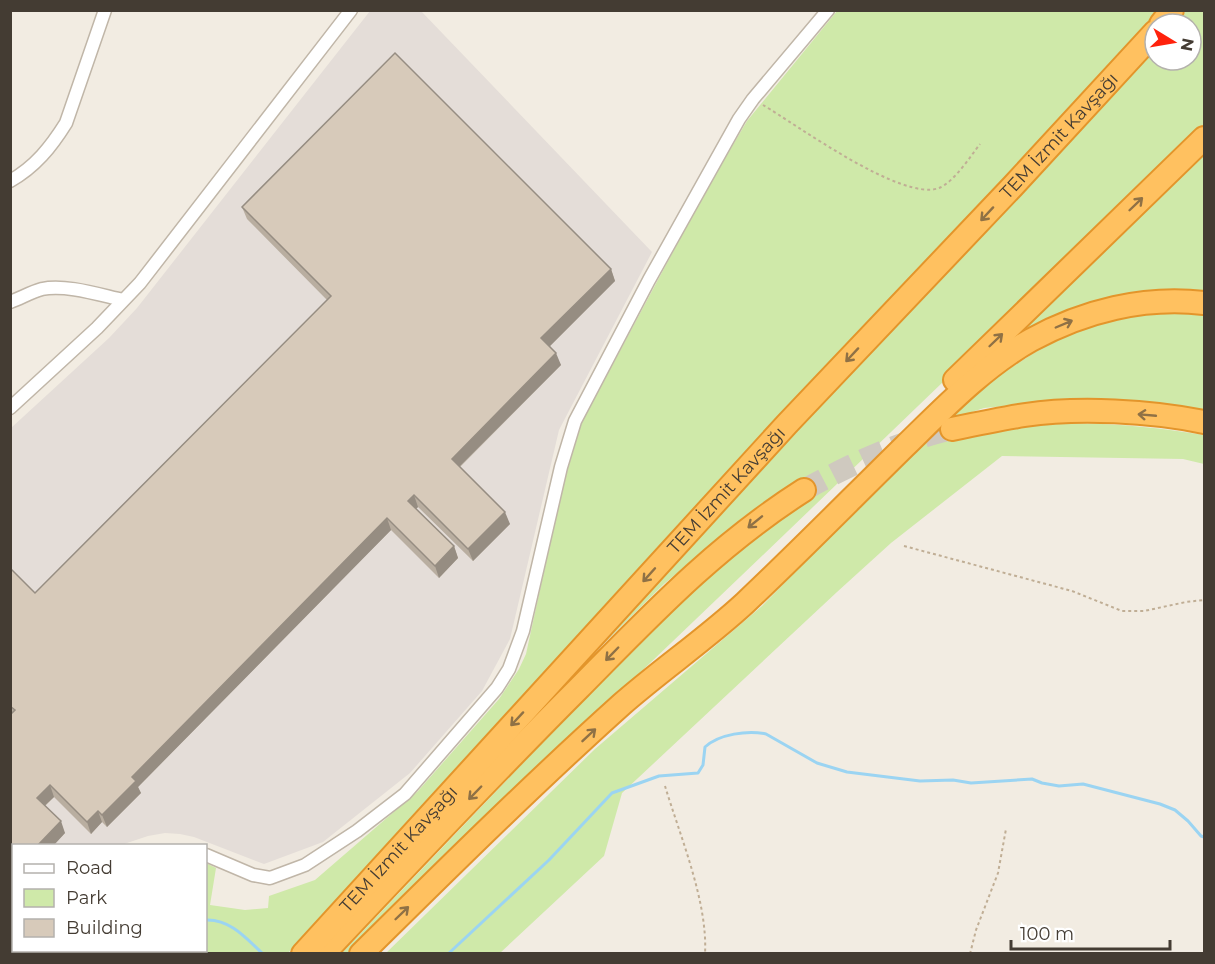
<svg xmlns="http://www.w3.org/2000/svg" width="1215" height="964" viewBox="0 0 1215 964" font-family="Montserrat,sans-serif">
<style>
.industrial{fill:#e4ddd8}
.green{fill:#cfe9a9}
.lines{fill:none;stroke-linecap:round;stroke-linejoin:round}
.stream{stroke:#9bd4f2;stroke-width:3}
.motorway-tunnel{stroke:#cfc9bf;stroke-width:22;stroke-dasharray:22 11;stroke-linecap:butt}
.minor-casing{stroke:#c0b6a8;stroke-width:15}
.motorway-casing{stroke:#e3952b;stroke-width:26}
.path{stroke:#c0ae95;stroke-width:2;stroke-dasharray:3 3;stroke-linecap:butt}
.minor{stroke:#fff;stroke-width:12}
.motorway{stroke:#ffc160;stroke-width:22}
.wall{fill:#b9aea0}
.shaded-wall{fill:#968d82}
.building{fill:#d7caba;stroke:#968d82;stroke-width:1.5}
.oneway{stroke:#8f7145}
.labels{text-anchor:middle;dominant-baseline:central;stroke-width:5;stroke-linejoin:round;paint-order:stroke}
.street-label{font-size:18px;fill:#443c33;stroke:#fff}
</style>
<rect width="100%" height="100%" fill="#f2ece2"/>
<!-- industrial -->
<path class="industrial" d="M370,11H421L652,252L559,430L510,639L482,691L410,773L323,842L264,864L194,837L180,834L165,833L148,836L121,845L14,846V919L11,921V428L109,338L137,308Z"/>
<!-- green -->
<g class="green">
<path d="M837,11H1158L1138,36L1079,97L1000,184L825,367L288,953L11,954V943L13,941L14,950H206V863L216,868L210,905L245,910L268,908L269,896L315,880L418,791L499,699L519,669L526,654L554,525L577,431L705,192L747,121Z"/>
<path d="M1186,11H1204V124C1117,209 1032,296 944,381C746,572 546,762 347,953L341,954L544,741L542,738L798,481L742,518L664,584L537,710L866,354L1155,49V60H1191V24H1176Z"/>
<path d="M1204,150V294L1018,335Z"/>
<path d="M1186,313L1204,315V411L1036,403L984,408L957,417L950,441C975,438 1001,430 1026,427C1085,419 1146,426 1204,435V464L1183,459L1002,456L891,543L837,592L622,793L604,856L500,953L385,954L595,749L762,606L904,460L981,387L1051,342L1087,328L1114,320L1140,315Z"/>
</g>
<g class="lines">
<!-- stream -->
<g class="stream">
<path d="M206,920C230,919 246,938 263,954"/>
<path d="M94,954L97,950"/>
<path d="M448,954L549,860L612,793L659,776L698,773L703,765L705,747C719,734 748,730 766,734L817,763L847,772L920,781L953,780L971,783L1032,779L1042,783L1059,786L1083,784L1160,804L1175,810L1188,821L1201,836L1204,837"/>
</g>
<!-- motorway-tunnel -->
<path class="motorway-tunnel" d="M804,490C851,464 900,441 952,429"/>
<!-- minor casing -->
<g class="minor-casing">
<g id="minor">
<path d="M10,181C35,167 51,147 66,123L105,10"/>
<path d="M10,302C21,298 31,292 42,289C66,284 100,295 123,300"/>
<path d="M10,408L97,328L140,283L351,10"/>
<path d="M206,855L253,875L270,878L305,865L357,831L405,794L497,688L509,669L523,631L561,467L575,421L649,280L739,119L753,99L828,10"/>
<path d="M10,934L14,932"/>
</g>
</g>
<!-- motorway casing -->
<g class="motorway-casing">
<g id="motorway">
<path d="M1161,24L1172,10"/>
<path d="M955,380L1204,138"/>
<path d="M952,429C976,424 1000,419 1025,415C1078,407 1151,411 1204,422"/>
<path d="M327,950C410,862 493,774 579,688C652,614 716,546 804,490"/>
<path id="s1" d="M303,954L787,424L1013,186L1155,32"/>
<path d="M361,954C447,869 533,784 622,704C662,669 706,639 745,603C799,552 852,498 905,446C944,408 983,367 1031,340C1084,311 1144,296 1204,303"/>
</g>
</g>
<!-- path -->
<g class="path">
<path d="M763,105C797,125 902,202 939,188C954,182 970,157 980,144"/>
<path d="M904,546L1072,591L1122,611H1144L1186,602L1204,600"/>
<path d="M665,786C680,836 708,902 705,954"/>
<path d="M970,954L976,930L998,873L1006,829"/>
</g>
<!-- minor -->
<use href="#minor" class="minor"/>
<!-- motorway -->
<use href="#motorway" class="motorway"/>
</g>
<!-- wall -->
<path class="wall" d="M242,207L611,269L615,281L550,346L561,365L460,467L510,524L473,561L418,507L416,509L454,546L458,558L439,578L391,530L138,787L141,793L107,827L102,822L91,834L54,797L45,806L65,833L53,846H14V873L10,870V715L11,714L10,713V568L35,593L327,300L247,219Z"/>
<!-- shaded-wall -->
<g class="shaded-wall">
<path d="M611,269L615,281L546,350L541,338Z"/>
<path d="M556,353L561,365L456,470L452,459Z"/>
<path d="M414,495L418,507L412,513L408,501Z"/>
<path d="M505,512L510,524L473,561L468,549Z"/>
<path d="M387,518L391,530L138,787L141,793L107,827L102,815L132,777Z"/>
<path d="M454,546L458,558L439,578L435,566Z"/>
<path d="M50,785L54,797L41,809L37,798Z"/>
<path d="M98,811L102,822L91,834L87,822Z"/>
<path d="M61,821L65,833L53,846H37Z"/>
</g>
<!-- building -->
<path class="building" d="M395,53L611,269L541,338L556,353L452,459L505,512L468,549L414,495L408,501L454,546L435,566L387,518L132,777L136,781L102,815L98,811L87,822L50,785L37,798L61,821L37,846H14V866L10,863V715L15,710L10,706V568L35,593L331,296L242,207Z"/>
<!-- one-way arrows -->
<defs><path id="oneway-shaft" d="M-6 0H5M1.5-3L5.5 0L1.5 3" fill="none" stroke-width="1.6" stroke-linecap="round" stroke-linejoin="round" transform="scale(1.5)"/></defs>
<g class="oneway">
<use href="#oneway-shaft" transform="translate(1136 204) rotate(-44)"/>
<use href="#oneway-shaft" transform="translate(987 214) rotate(133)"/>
<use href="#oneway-shaft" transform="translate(1064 324) rotate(-23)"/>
<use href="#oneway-shaft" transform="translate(996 340) rotate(-44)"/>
<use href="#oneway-shaft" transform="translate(852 355) rotate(133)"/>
<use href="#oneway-shaft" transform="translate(1147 415) rotate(-175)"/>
<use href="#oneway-shaft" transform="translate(755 522) rotate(141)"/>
<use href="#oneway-shaft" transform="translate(649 575) rotate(132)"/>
<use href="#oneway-shaft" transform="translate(612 654) rotate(134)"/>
<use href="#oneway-shaft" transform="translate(517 719) rotate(133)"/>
<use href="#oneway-shaft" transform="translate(589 735) rotate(-43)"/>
<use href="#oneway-shaft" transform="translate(475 793) rotate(134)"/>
<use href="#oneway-shaft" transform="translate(402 913) rotate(-44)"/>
</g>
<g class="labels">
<!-- street labels -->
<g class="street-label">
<text stroke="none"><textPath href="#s1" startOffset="1114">TEM İzmit Kavşağı</textPath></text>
<text stroke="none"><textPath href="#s1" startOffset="628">TEM İzmit Kavşağı</textPath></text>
<text stroke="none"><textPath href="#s1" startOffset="142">TEM İzmit Kavşağı</textPath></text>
</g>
</g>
<!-- border -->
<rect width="1215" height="964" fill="none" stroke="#443c33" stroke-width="24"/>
<!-- legend -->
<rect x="12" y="844" width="195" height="108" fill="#ffffff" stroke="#b4b1ad" stroke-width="1.5"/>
<rect x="24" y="864" width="30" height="9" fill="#ffffff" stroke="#b4b1ad" stroke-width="1.5"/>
<text x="66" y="874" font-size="18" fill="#443c33">Road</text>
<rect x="24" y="889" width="30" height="18" fill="#cfe9a9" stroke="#b4b1ad" stroke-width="1.5"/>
<text x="66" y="904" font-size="18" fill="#443c33">Park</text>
<rect x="24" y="919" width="30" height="18" fill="#d7caba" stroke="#b4b1ad" stroke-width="1.5"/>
<text x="66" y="934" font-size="18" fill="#443c33">Building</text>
<!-- north arrow -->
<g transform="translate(1173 42) rotate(101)"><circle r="28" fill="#ffffff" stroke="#b4b1ad" stroke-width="1.5"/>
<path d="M0-4.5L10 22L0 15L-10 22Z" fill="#ff220c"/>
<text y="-9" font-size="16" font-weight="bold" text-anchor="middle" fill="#443c33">N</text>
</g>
<!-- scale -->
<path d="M1011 940v9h159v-9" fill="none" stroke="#443c33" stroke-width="3"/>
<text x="1020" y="940" font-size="18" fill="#443c33" stroke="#ffffff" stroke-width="4.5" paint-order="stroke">100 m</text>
</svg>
